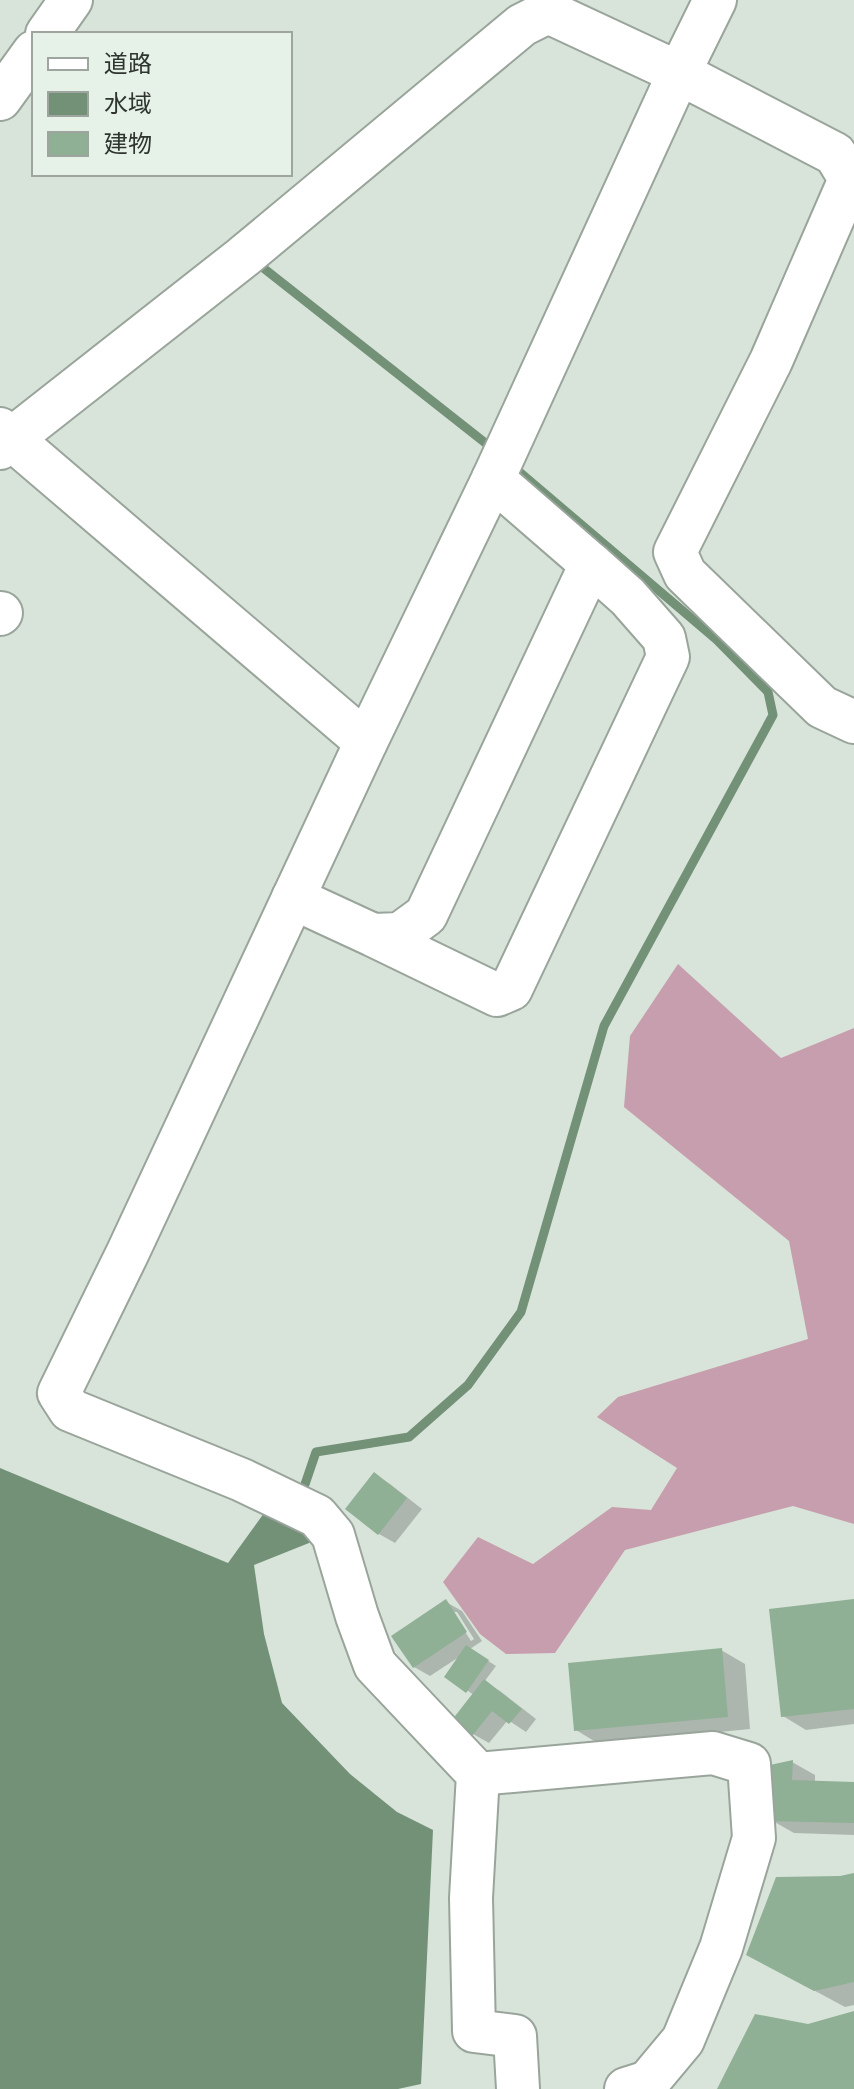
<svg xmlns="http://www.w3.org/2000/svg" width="854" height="2089" viewBox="0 0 854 2089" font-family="Poppins,'Noto Sans JP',sans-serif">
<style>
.forest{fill:#c79ead}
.water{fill:#729177}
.shadow{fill:#0003;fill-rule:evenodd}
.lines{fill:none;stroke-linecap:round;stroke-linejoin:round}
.stream{stroke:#729177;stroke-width:9}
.building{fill:#8fb095}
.minor-casing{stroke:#99a49b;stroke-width:46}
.minor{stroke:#fff;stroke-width:42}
</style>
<rect width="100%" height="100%" fill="#d8e4da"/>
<!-- forest -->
<path class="forest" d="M678,964L781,1058L854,1028V1524L793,1506L625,1550L555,1653L506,1654L480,1634L443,1582L478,1537L533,1564L612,1507L651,1510L677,1468L597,1417L618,1397L808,1339L789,1241L624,1107L630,1036Z"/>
<!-- water -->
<path class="water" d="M0,1468L228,1563L267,1509L294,1518L314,1541L254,1565L264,1634L282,1703L350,1774L397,1812L433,1830L421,2084L398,2089H0Z"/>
<!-- shadow -->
<g class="shadow">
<path d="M374,1474L390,1484L422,1509L395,1543L379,1534L348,1508Z"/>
<path d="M854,1601V1724L806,1730L783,1716Z"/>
<path d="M446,1602L462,1611L482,1641L470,1649L496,1666L484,1682L500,1691L536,1719L526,1732L508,1720L489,1743L473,1734L474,1695L447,1677L462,1655L430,1676L414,1667ZM452,1612H457L474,1639L471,1641Z"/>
<path d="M721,1650L745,1664L750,1729L599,1744L576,1730Z"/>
<path d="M792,1762L815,1775V1783L854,1784V1835L794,1833L771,1820Z"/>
<path d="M854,1875V2005L845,2007L778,1971L840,1878Z"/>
</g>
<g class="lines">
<!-- stream -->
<g class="stream">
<path d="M257,263L493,449"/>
<path d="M301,1496L316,1452L409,1437L468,1385L521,1312L604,1026L773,715L768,692L717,640L510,464"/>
</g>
</g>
<!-- building -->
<g class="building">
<path d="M374,1472L407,1498L378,1535L345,1509Z"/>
<path d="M446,1599L467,1632L413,1668L391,1636Z"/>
<path d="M854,1599V1709L781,1717L769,1609Z"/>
<path d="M466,1645L489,1660L466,1693L444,1677Z"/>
<path d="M722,1648L728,1717L574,1731L568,1663Z"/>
<path d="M484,1679L522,1709L509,1724L492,1711L472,1736L452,1720Z"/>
<path d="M793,1760L792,1780L854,1782V1823L769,1821L770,1765Z"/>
<path d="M854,1873V1982L814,1991L746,1955L776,1877L840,1876Z"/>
<path d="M854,2011V2089H717L755,2014L808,2024Z"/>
</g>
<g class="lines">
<!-- minor casing -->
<g class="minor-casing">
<g id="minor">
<path d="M47,34L71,0"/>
<path d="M0,99L34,52"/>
<path d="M0,429L366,742"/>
<path d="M0,448L243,257L522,25L548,12L679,73L835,154L850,179L771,361L675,552L685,574L822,707L854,722"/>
<path d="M493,479L591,564"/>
<path d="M0,614L1,613"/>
<path d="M293,898L373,935L400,934L426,915L591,564L628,597L664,638L668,657L511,989L497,995L373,935"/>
<path d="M478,1774L713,1753L749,1764L754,1838L721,1948L683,2040L648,2082L626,2089"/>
<path d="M518,2089L515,2036L474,2031L471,1898L478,1774L375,1665L357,1616L333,1535L317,1516L242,1480L70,1410L59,1393L128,1252L366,742L493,479L679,73L715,0"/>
</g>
</g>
<!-- minor -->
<use href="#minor" class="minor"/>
</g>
<!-- legend -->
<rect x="32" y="32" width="260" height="144" fill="#e6f1e7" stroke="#9da59e" stroke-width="2"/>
<rect x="48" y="58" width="40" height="12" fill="#ffffff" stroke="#9da59e" stroke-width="2"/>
<text x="104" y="72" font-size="24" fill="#303430">道路</text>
<rect x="48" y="92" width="40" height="24" fill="#729177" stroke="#9da59e" stroke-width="2"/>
<text x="104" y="112" font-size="24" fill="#303430">水域</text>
<rect x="48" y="132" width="40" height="24" fill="#8fb095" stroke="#9da59e" stroke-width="2"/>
<text x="104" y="152" font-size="24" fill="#303430">建物</text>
</svg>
